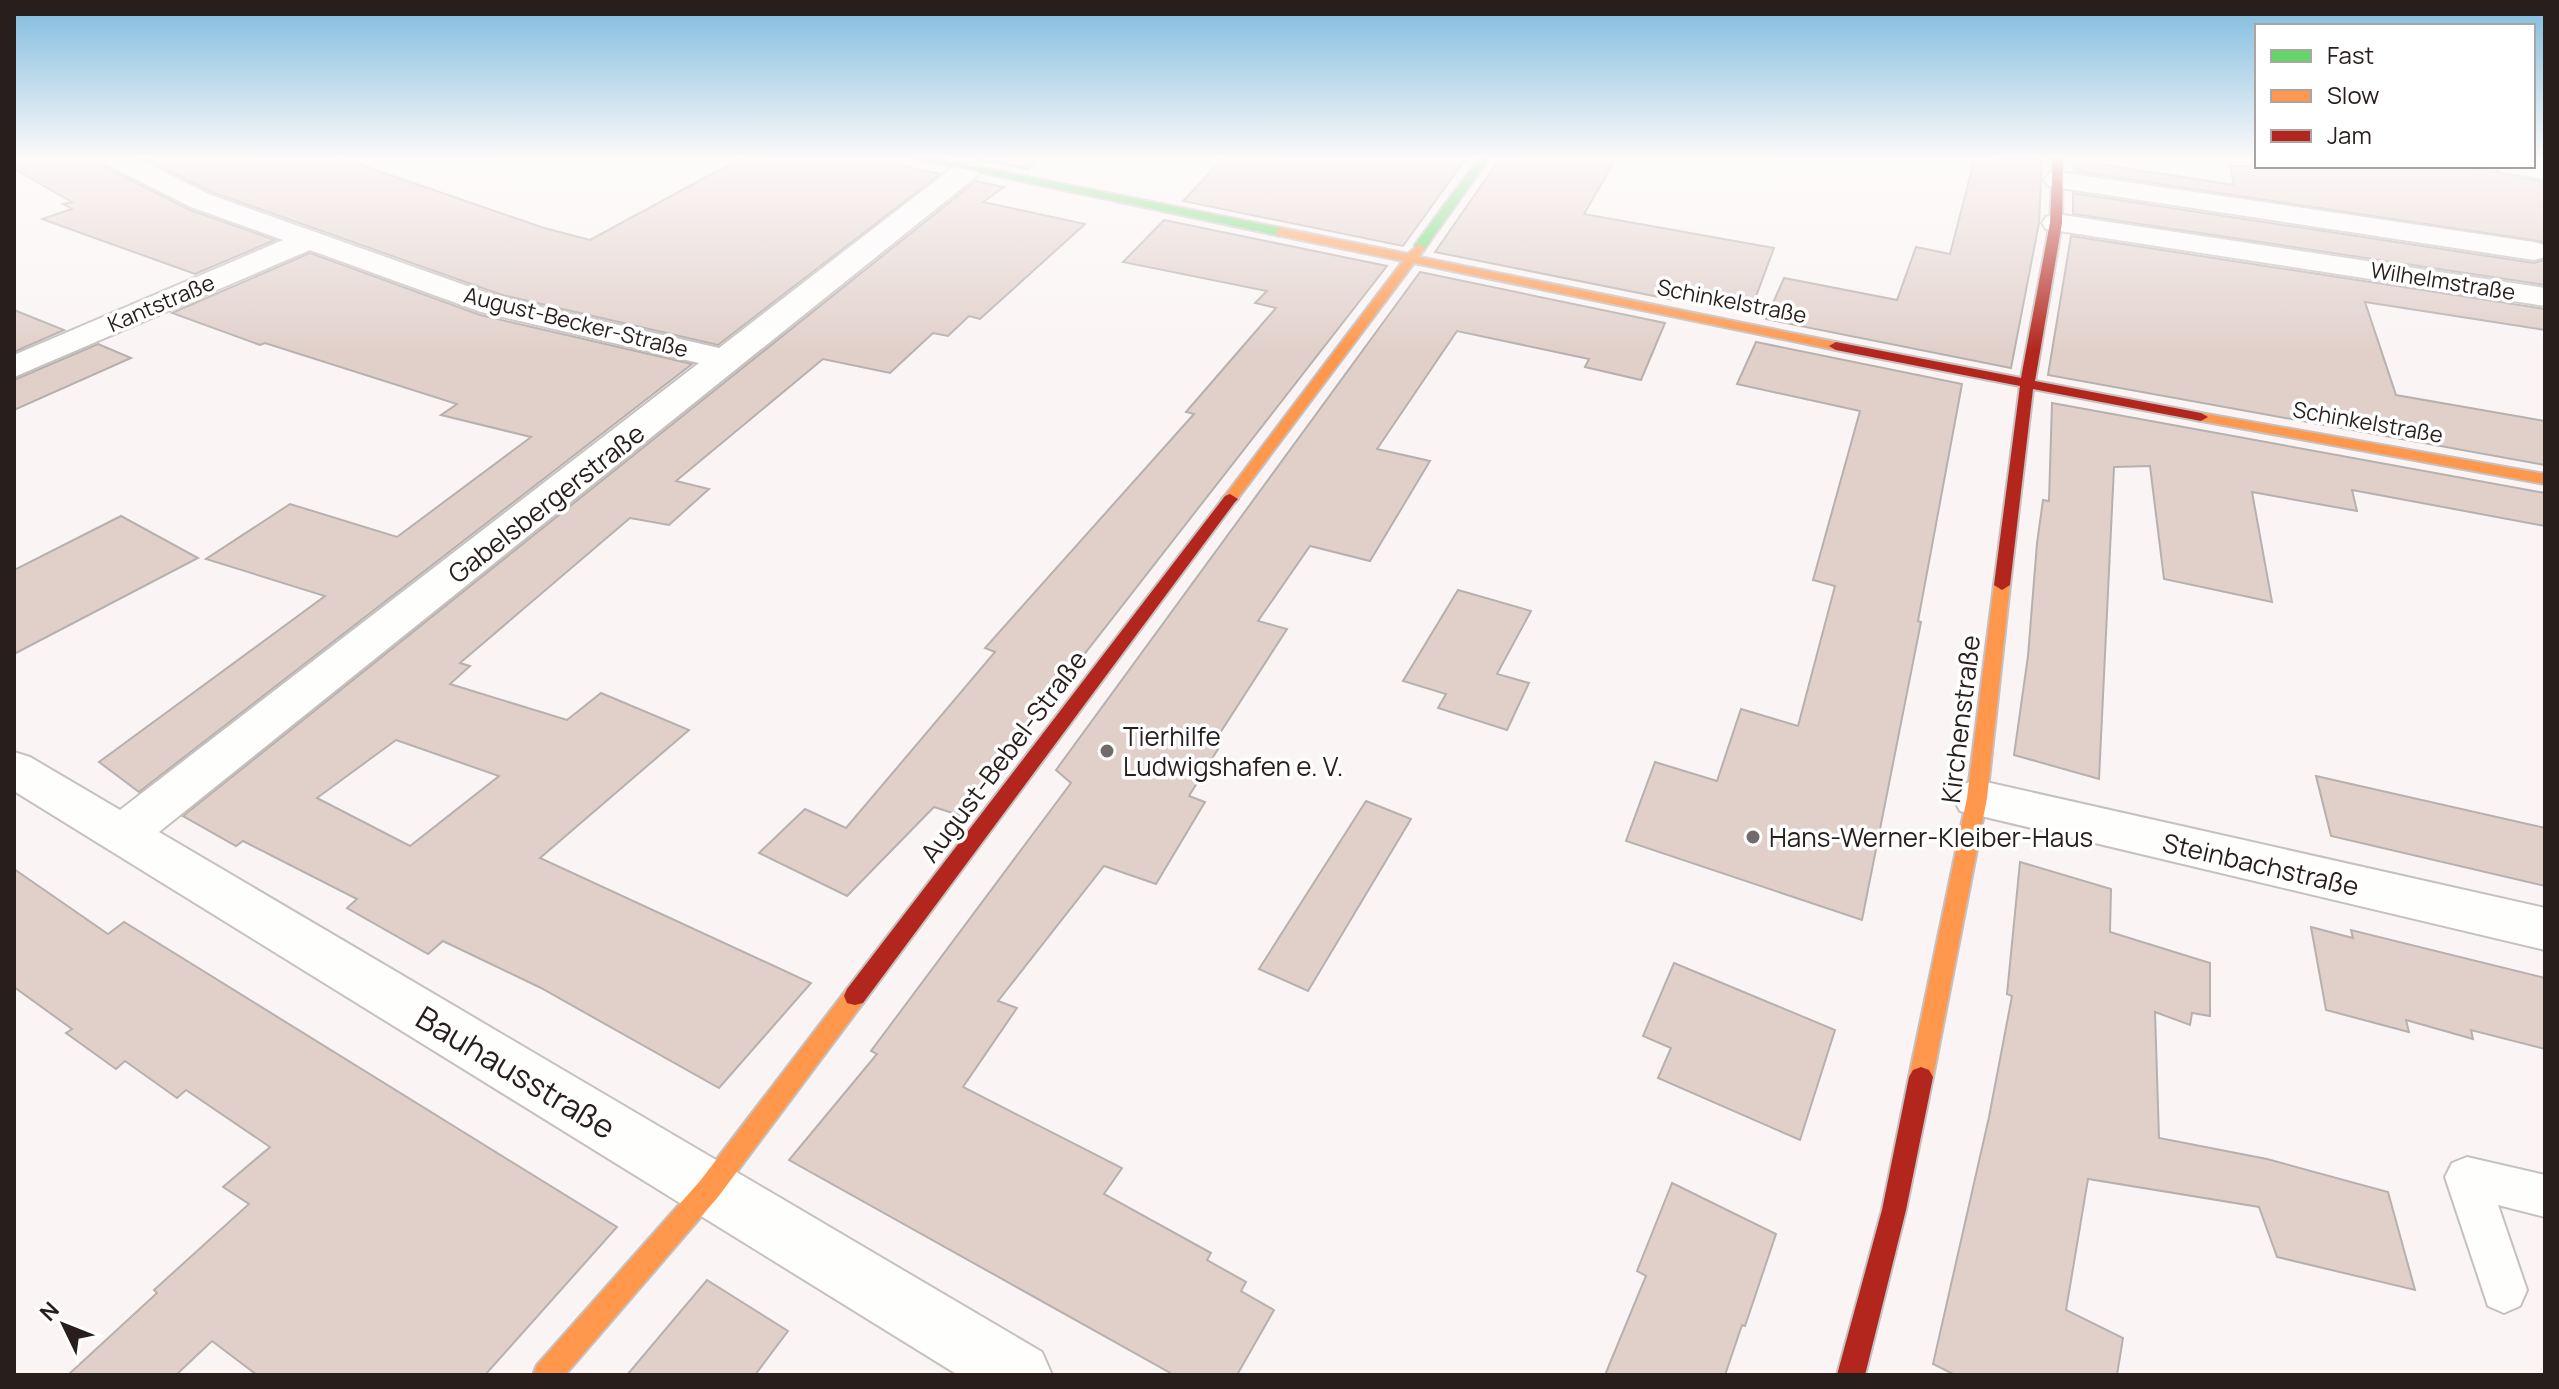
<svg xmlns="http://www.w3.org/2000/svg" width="2559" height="1389" viewBox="0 0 2559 1389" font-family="Manrope,sans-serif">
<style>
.building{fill:#e1d0ca;stroke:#b6b0ae;stroke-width:2;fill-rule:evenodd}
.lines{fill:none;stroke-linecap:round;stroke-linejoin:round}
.lane-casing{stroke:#c6c0be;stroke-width:4}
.street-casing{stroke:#c6c0be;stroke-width:4}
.fast-casing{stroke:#c6c0be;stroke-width:4}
.slow-casing{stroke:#c6c0be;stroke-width:4}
.jam-casing{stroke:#c6c0be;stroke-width:4}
.path{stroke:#d6d3d3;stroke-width:3;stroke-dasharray:3 3;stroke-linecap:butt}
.lane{fill:#fefefd;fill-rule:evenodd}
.street{fill:#fefefd;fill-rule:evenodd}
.fast{fill:#63d668;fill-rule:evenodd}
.slow{fill:#ff974d;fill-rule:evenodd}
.jam{fill:#b3261e;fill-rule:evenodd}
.poi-dot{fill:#726a68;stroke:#fff;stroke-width:3}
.labels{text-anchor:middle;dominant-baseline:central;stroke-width:7;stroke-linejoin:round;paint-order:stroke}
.far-street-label{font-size:22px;fill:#281f1c;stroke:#fff}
.street-label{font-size:26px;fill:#281f1c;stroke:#fff}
.poi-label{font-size:26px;fill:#281f1c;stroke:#fff;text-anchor:start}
.near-street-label{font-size:32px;fill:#281f1c;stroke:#fff}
</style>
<rect width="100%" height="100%" fill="#faf5f4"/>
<!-- building -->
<g class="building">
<path d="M14,157H97L103,166L190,210L275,240L195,274L42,219L72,209L63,204L72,202L14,169Z"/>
<path d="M141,157H338L544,228L590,240L743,157H897L903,166L940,174L718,345L502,295L212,192Z"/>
<path d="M967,157H1045L1028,169Z"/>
<path d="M1225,157H1467L1403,246L1183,201Z"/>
<path d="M1501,157H1617L1584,214L1774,248L1755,299L1680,285L1674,300L1435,252Z"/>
<path d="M1975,157L2042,160L2039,223L2011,368L1766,319L1784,278L1897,300L1916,247L1950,254Z"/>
<path d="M2074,160L2234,185L2230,166H2453L2497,172L2545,182V242L2074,171Z"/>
<path d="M976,181L1004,187L983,202L1085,224L980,319L969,316L948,336L933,333L890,373L823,359L676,481L709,489L669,525L630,518L460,663L470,666L450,684L567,720L601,693L689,730L540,858L811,983L719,1088L541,988L443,941L428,954L347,908L357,899L243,841L236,846L183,816ZM396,740L499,776L410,846L317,798Z"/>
<path d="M2073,193L2534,263L2545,260V285L2073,214Z"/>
<path d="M1164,220L1387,266L959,815L934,807L847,896L759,853L805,809L846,828L995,652L985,648L1194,414L1186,412L1276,308L1255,303L1267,291L1123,262Z"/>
<path d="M2071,236L2545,309V330L2365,302L2396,395L2545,421V465L2048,375Z"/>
<path d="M310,253L480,315L692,364L139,792L99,762L325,596L206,559L290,504L397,537L531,437L441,415L457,404L265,343L260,345L172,313Z"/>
<path d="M1420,272L1665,323L1641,380L1585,367L1589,359L1457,331L1377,449L1430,461L1370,561L1310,546L1258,621L1287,629L1211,747L1218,749L1189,796L1205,802L1156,884L1104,866L998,1001L1017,1008L963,1087L1122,1168L1104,1194L1211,1253L1207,1260L1246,1282L1241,1291L1274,1310L1237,1375H1174L789,1160L877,1054L871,1051L1071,783L1056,770Z"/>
<path d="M14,310L64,330L14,352Z"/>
<path d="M1756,342L1962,384L1918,621L1921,622L1862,920L1626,841L1655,762L1717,781L1741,709L1798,726L1835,586L1813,580L1860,411L1737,384Z"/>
<path d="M98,344L131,358L14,410V380Z"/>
<path d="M2052,403L2545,493V526L2352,490L2357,511L2252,492L2272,602L2164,579L2150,466L2114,467L2099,779L2014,755L2028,656L2037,543L2043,500L2049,501Z"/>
<path d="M121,516L198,558L14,654V570Z"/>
<path d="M1458,590L1531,611L1497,674L1529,683L1507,730L1438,708L1446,694L1403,681Z"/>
<path d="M2316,776L2545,828V886L2331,836Z"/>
<path d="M1366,801L1411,819L1308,991L1259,969Z"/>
<path d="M2020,862L2111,889L2110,932L2210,963V1016L2192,1013L2190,1025L2155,1012L2159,1138L2267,1159L2388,1192L2415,1290L2277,1257L2259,1207L2088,1179L2066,1310L2123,1338L2117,1375H1955L1933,1364L1989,1117L2012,996L2007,994Z"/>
<path d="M14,869L108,934L124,922L617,1227L485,1375H257L212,1341L176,1375H68L157,1293L154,1290L249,1204L223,1187L270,1147L186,1090L177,1098L125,1061L116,1069L66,1033L72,1029L14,987Z"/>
<path d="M2311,927L2353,938L2351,930L2545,978V1049L2471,1030L2473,1039L2406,1020L2409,1032L2326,1010Z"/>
<path d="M1674,963L1835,1030L1800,1140L1658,1078L1671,1048L1643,1036Z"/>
<path d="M1672,1183L1776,1234L1745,1326L1742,1325L1725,1375H1605L1646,1276L1637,1271Z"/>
<path d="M707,1280L788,1331L755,1375H627Z"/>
</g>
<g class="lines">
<!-- lane casing -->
<g class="lane-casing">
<path id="lane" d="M2467,1157L2545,1175V1217L2498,1205L2527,1290L2520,1306L2504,1313L2488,1306L2445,1177L2452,1163Z"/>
</g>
<!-- street casing -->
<g class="street-casing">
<g id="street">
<path d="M100,157H134L211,195L501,298L719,348L957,164H977L980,170L977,176L159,832L1042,1352L1052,1375H958L14,791V752L30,757L120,810L699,363L481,312L310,250L14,377V355L283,240L191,207L104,163Z"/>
<path d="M2533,161L2545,163V179L2501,172L2497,166H2533Z"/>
<path d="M2058,172L2534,242L2544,245L2545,257L2534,260L2048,186L2044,180L2048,174Z"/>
<path d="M2056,214L2545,288V306L2046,229L2042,223L2046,217Z"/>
<path d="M1977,780L2545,908V950L1960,811L1953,798L1960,785Z"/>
</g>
</g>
<!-- fast casing -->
<g class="fast-casing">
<g id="fast">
<path d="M908,157H929L1281,228L1287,232L1281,236Z"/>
<path d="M1480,157H1490L1423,251H1415V245Z"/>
</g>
</g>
<!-- slow casing -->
<g class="slow-casing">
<g id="slow">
<path d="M1281,228L1408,254L1419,244L1425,248L1419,257L1836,342L1843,346L1836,350L1414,263L1235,502L1230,504L1222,499L1225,496L1403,261L1277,235L1275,232Z"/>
<path d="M2201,413L2545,474V484L2196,420L2194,417Z"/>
<path d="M2002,580L2010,585L1987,798L1933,1077L1929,1084L1921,1087L1913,1084L1909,1077L1967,798L1994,585Z"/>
<path d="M855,987L863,989L866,996L863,1003L718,1197L565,1375H533L537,1365L700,1181L847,989Z"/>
</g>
</g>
<!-- jam casing -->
<g class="jam-casing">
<g id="jam">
<path d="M2053,157H2063L2062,223L2035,381L2201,413L2208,417L2201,421L2033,389L2010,585L2002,590L1994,585L2020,386L1836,350L1829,346L1836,342L2021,378L2050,223Z"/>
<path d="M1230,494L1238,499L1235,502L863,1003L855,1005L847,1003L844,996L847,989L1225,496Z"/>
<path d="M1921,1067L1929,1070L1933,1077L1906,1210L1865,1375H1837L1882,1210L1909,1077L1913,1070Z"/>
</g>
</g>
<!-- path -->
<path class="path" d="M21,165L31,170L71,157"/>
<!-- lane -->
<use href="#lane" class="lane"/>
<!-- street -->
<use href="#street" class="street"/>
<!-- fast -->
<use href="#fast" class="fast"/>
<!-- slow -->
<use href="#slow" class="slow"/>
<!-- jam -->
<use href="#jam" class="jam"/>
</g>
<!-- sky -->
<linearGradient id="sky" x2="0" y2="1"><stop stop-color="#7dbade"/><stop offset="0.45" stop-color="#fdfafa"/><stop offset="1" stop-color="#fdfafa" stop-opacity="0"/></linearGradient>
<rect width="2559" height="351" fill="url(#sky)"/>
<!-- markers -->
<g class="poi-dot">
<circle cx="1107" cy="751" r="8"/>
<circle cx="1753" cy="837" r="8"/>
</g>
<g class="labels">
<!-- far-street labels -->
<g class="far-street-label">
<text transform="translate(2443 281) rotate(9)">Wilhelmstraße</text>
<text transform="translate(1732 301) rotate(11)">Schinkelstraße</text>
<text transform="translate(161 303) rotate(-23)">Kantstraße</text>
<text transform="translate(576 322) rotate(14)">August-Becker-Straße</text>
<text transform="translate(2368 422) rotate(10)">Schinkelstraße</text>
</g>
<!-- street labels -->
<g class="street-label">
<text transform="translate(546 503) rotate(-38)">Gabelsbergerstraße</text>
<text transform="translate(1960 719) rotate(-83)">Kirchenstraße</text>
<text transform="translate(1003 756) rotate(-53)">August-Bebel-Straße</text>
<text transform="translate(2261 864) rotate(13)">Steinbachstraße</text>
</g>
<!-- poi labels -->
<g class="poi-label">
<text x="1123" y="736">Tierhilfe<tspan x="1123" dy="30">Ludwigshafen e. V.</tspan></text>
<text x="1769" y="837">Hans-Werner-Kleiber-Haus</text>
</g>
<!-- near-street labels -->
<g class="near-street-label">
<text transform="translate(516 1072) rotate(31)">Bauhausstraße</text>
</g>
</g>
<!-- border -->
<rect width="2559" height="1389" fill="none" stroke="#281f1c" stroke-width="32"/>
<!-- legend -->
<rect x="2255" y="24" width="280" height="144" fill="#ffffff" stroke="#a9a5a4" stroke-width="2"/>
<rect x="2271" y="50" width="40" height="12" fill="#63d668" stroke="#a9a5a4" stroke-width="2"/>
<text x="2327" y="64" font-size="24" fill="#281f1c">Fast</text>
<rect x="2271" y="90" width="40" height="12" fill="#ff974d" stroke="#a9a5a4" stroke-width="2"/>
<text x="2327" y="104" font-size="24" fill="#281f1c">Slow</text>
<rect x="2271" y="130" width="40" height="12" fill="#b3261e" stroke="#a9a5a4" stroke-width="2"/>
<text x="2327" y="144" font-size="24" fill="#281f1c">Jam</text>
<!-- north arrow -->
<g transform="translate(64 1325) rotate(313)" stroke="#ffffff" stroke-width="6" paint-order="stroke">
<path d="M0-6L14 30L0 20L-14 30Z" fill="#281f1c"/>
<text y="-12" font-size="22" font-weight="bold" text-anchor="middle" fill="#281f1c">N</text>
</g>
</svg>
